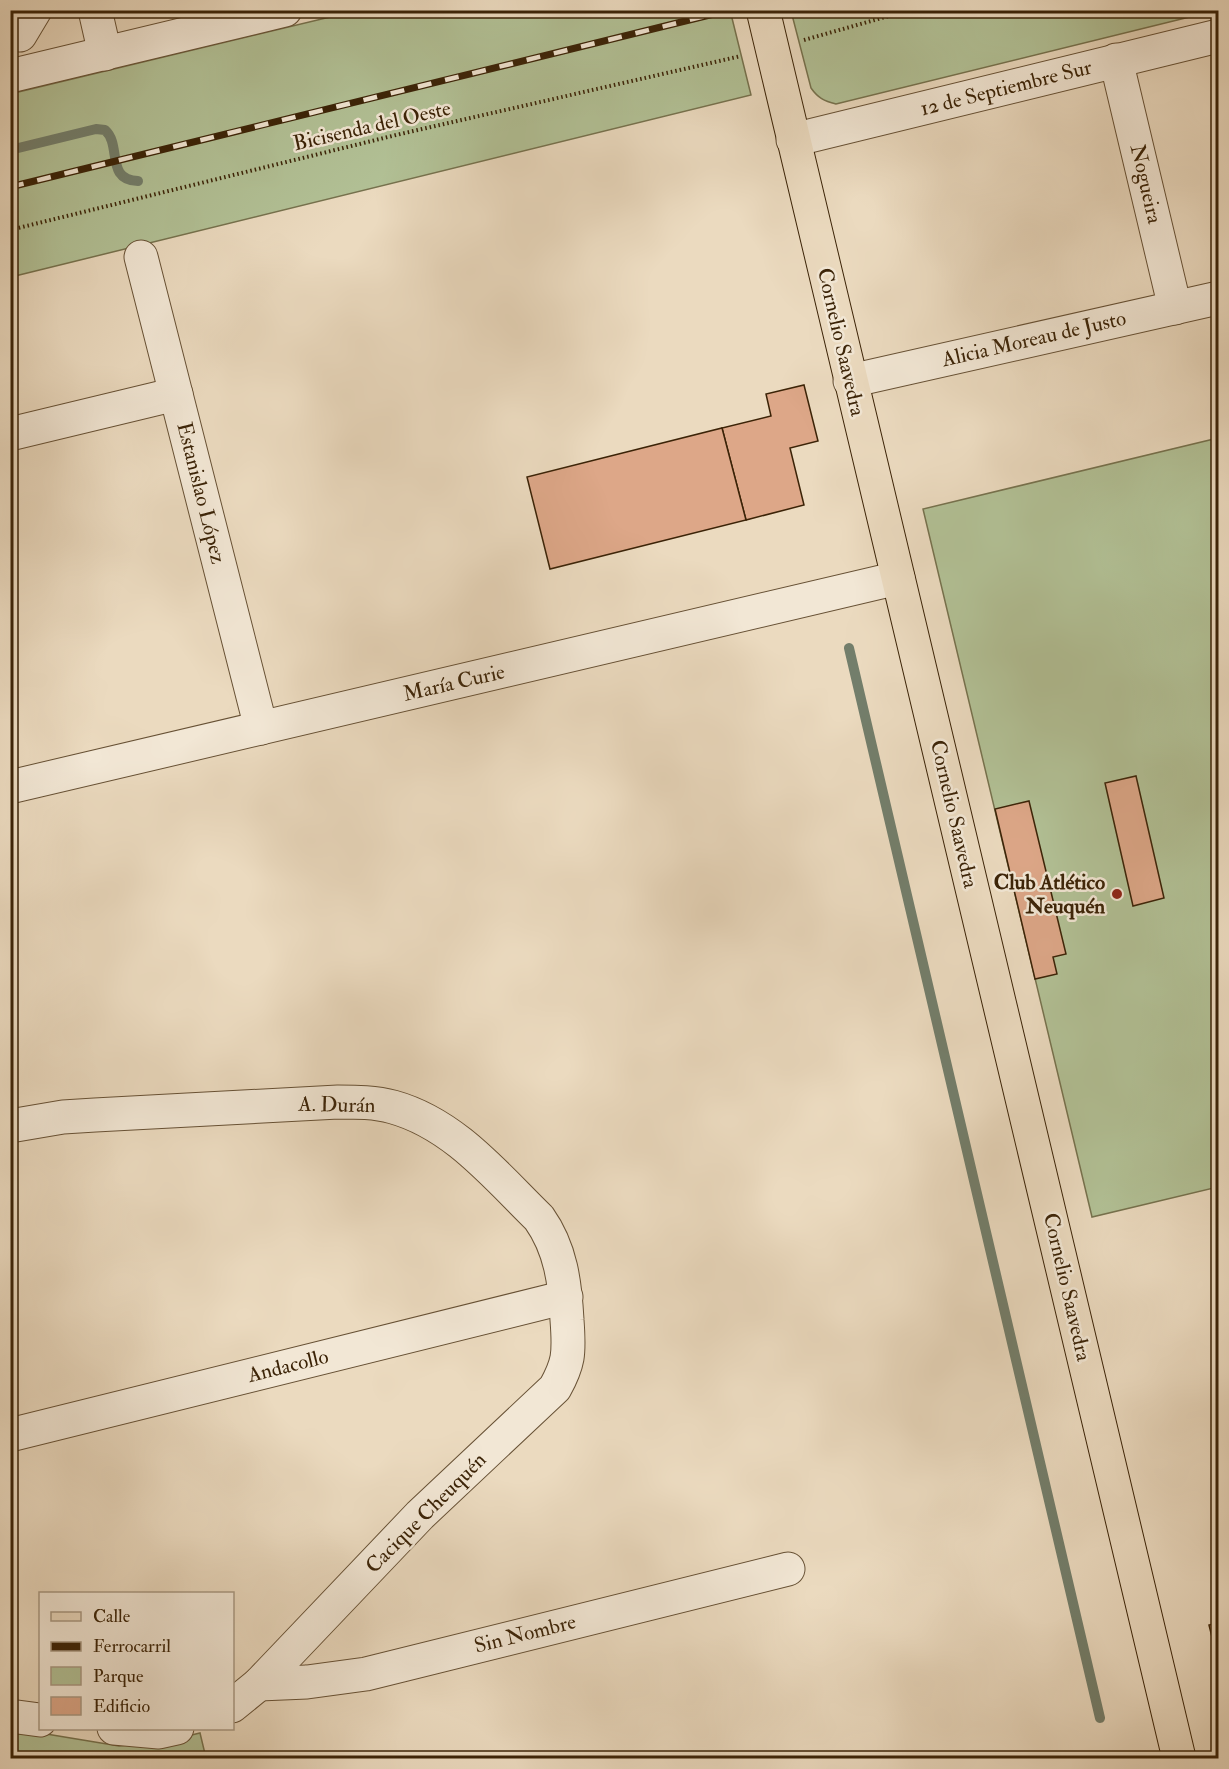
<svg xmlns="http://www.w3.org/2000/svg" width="1229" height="1769" viewBox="0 0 1229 1769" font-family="'IM FELL Double Pica',serif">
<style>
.green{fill:#b2c196;stroke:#76724e;stroke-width:1.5}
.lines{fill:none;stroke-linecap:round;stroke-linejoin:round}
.stream{stroke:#737e6b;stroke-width:10}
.building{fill:#dda788;stroke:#3b2307;stroke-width:1.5}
.minor-casing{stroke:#675135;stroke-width:35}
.major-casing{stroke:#3b2307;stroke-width:35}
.path{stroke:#3b2307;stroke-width:4;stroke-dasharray:1.5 3;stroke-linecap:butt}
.minor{stroke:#f2e7d5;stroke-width:33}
.major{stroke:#ebdabf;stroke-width:33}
.rail-casing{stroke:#3b2307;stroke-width:7}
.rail{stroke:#f2e7d5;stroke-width:4.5;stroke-dasharray:14;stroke-linecap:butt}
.poi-dot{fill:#8f2418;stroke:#f2e7d5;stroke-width:2}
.labels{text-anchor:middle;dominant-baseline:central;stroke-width:5;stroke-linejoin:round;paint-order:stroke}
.street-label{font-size:21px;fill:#3b2307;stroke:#f2e7d5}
.poi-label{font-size:21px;font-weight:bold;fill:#3b2307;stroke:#f2e7d5;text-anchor:end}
</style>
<rect width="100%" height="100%" fill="#ebdabf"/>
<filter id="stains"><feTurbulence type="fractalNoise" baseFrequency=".00333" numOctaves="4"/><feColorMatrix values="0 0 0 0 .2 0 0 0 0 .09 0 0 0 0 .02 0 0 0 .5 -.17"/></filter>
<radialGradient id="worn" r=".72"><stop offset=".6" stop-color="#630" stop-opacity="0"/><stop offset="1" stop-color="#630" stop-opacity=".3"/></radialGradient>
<!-- green -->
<g class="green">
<path d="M730,10L751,95L11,277L10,94L355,11Z"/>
<path d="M1218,10L836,104C824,101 818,98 811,88L791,11Z"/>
<path d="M1218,438V1187L1092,1217L923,509Z"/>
<path d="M10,1728L119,1746L171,1740L200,1733L206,1758H11Z"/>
</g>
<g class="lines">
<!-- stream -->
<g class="stream">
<path d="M10,150L96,129L105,130C122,145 105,180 138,181"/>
<path d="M849,648L1100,1718"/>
</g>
</g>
<!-- building -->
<g class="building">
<path d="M804,385L818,441L790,448L804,505L746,520L722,428L771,416L766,394Z"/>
<path d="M722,428L746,520L550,569L527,477Z"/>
<path d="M1136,776L1164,898L1133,906L1105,783Z"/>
<path d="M1029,801L1066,954L1053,957L1057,974L1035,979L995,809Z"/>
<path d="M1218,1623V1648L1215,1649L1209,1625Z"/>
</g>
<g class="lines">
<!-- minor casing -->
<g class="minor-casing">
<g id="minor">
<path d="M95,10L105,54"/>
<path d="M20,35L35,10"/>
<path d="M1116,60L1175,308"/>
<path d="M10,76L285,10"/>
<path d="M793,140L1218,36"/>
<path d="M141,257L261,728"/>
<path d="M850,381L1218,298"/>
<path d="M10,434L176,394"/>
<path d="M10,787L898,578"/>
<path d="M10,1126L63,1117L95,1115L338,1102C357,1102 375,1102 393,1107C454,1124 495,1175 539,1218C561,1249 565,1283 567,1320C568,1333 569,1346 567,1358C565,1369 560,1379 555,1388L420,1515L259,1684L232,1706"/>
<path d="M10,1435L566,1297"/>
<path d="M259,1684L307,1682L366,1674L788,1569"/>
<path d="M10,1716L40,1720"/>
<path d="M114,1728L159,1732L177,1728"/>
</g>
</g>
<!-- major casing -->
<g class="major-casing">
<path id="major" d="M763,10L1179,1758"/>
</g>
<!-- path -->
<g class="path">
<path d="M804,40L910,10"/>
<path d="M10,230L396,135L741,56"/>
</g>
<!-- minor -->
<use href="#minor" class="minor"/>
<!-- major -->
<use href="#major" class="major"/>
<!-- rail casing -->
<g class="rail-casing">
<path id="rail" d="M10,187L730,10"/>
</g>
<!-- rail -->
<use href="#rail" class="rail"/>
</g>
<!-- markers -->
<circle class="poi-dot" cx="1117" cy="894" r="6"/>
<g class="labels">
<!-- street labels -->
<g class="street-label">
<text transform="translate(1006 88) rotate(-14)">12 de Septiembre Sur</text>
<text transform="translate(372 126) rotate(-13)">Bicisenda del Oeste</text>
<text transform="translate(1146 184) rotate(77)">Nogueira</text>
<text transform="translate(1034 339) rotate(-13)">Alicia Moreau de Justo</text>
<text transform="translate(841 342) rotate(77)">Cornelio Saavedra</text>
<text transform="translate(201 493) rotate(76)">Estanislao López</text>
<text transform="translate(454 683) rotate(-13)">María Curie</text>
<text transform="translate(954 814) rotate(77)">Cornelio Saavedra</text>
<text transform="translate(337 1105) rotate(1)">A. Durán</text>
<text transform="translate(1067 1287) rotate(77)">Cornelio Saavedra</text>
<text transform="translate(288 1366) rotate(-14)">Andacollo</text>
<text transform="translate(426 1513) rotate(-45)">Cacique Cheuquén</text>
<text transform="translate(525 1634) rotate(-14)">Sin Nombre</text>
</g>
<!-- poi labels -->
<g class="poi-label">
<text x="1105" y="882">Club Atlético<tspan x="1105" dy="24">Neuquén</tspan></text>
</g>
</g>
<!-- margin -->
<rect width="1229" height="1769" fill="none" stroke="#ebdabf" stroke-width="36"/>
<rect x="12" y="12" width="1205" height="1745" fill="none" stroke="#3b2307" stroke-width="3"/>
<rect x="18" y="18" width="1193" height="1733" fill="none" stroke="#3b2307" stroke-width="1.5"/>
<!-- legend -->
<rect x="39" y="1592" width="195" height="138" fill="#f2e7d5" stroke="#a99983" stroke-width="1.5"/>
<rect x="51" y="1612" width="30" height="9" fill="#ebdabf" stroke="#a99983" stroke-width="1.5"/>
<text x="93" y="1622" font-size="18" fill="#3b2307">Calle</text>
<rect x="51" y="1642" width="30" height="9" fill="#3b2307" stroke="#a99983" stroke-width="1.5"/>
<text x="93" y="1652" font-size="18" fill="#3b2307">Ferrocarril</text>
<rect x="51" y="1667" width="30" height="18" fill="#b2c196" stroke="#a99983" stroke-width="1.5"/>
<text x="93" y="1682" font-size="18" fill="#3b2307">Parque</text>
<rect x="51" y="1697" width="30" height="18" fill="#dda788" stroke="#a99983" stroke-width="1.5"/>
<text x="93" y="1712" font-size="18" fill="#3b2307">Edificio</text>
<rect width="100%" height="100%" filter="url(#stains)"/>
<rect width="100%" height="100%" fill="url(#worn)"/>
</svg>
